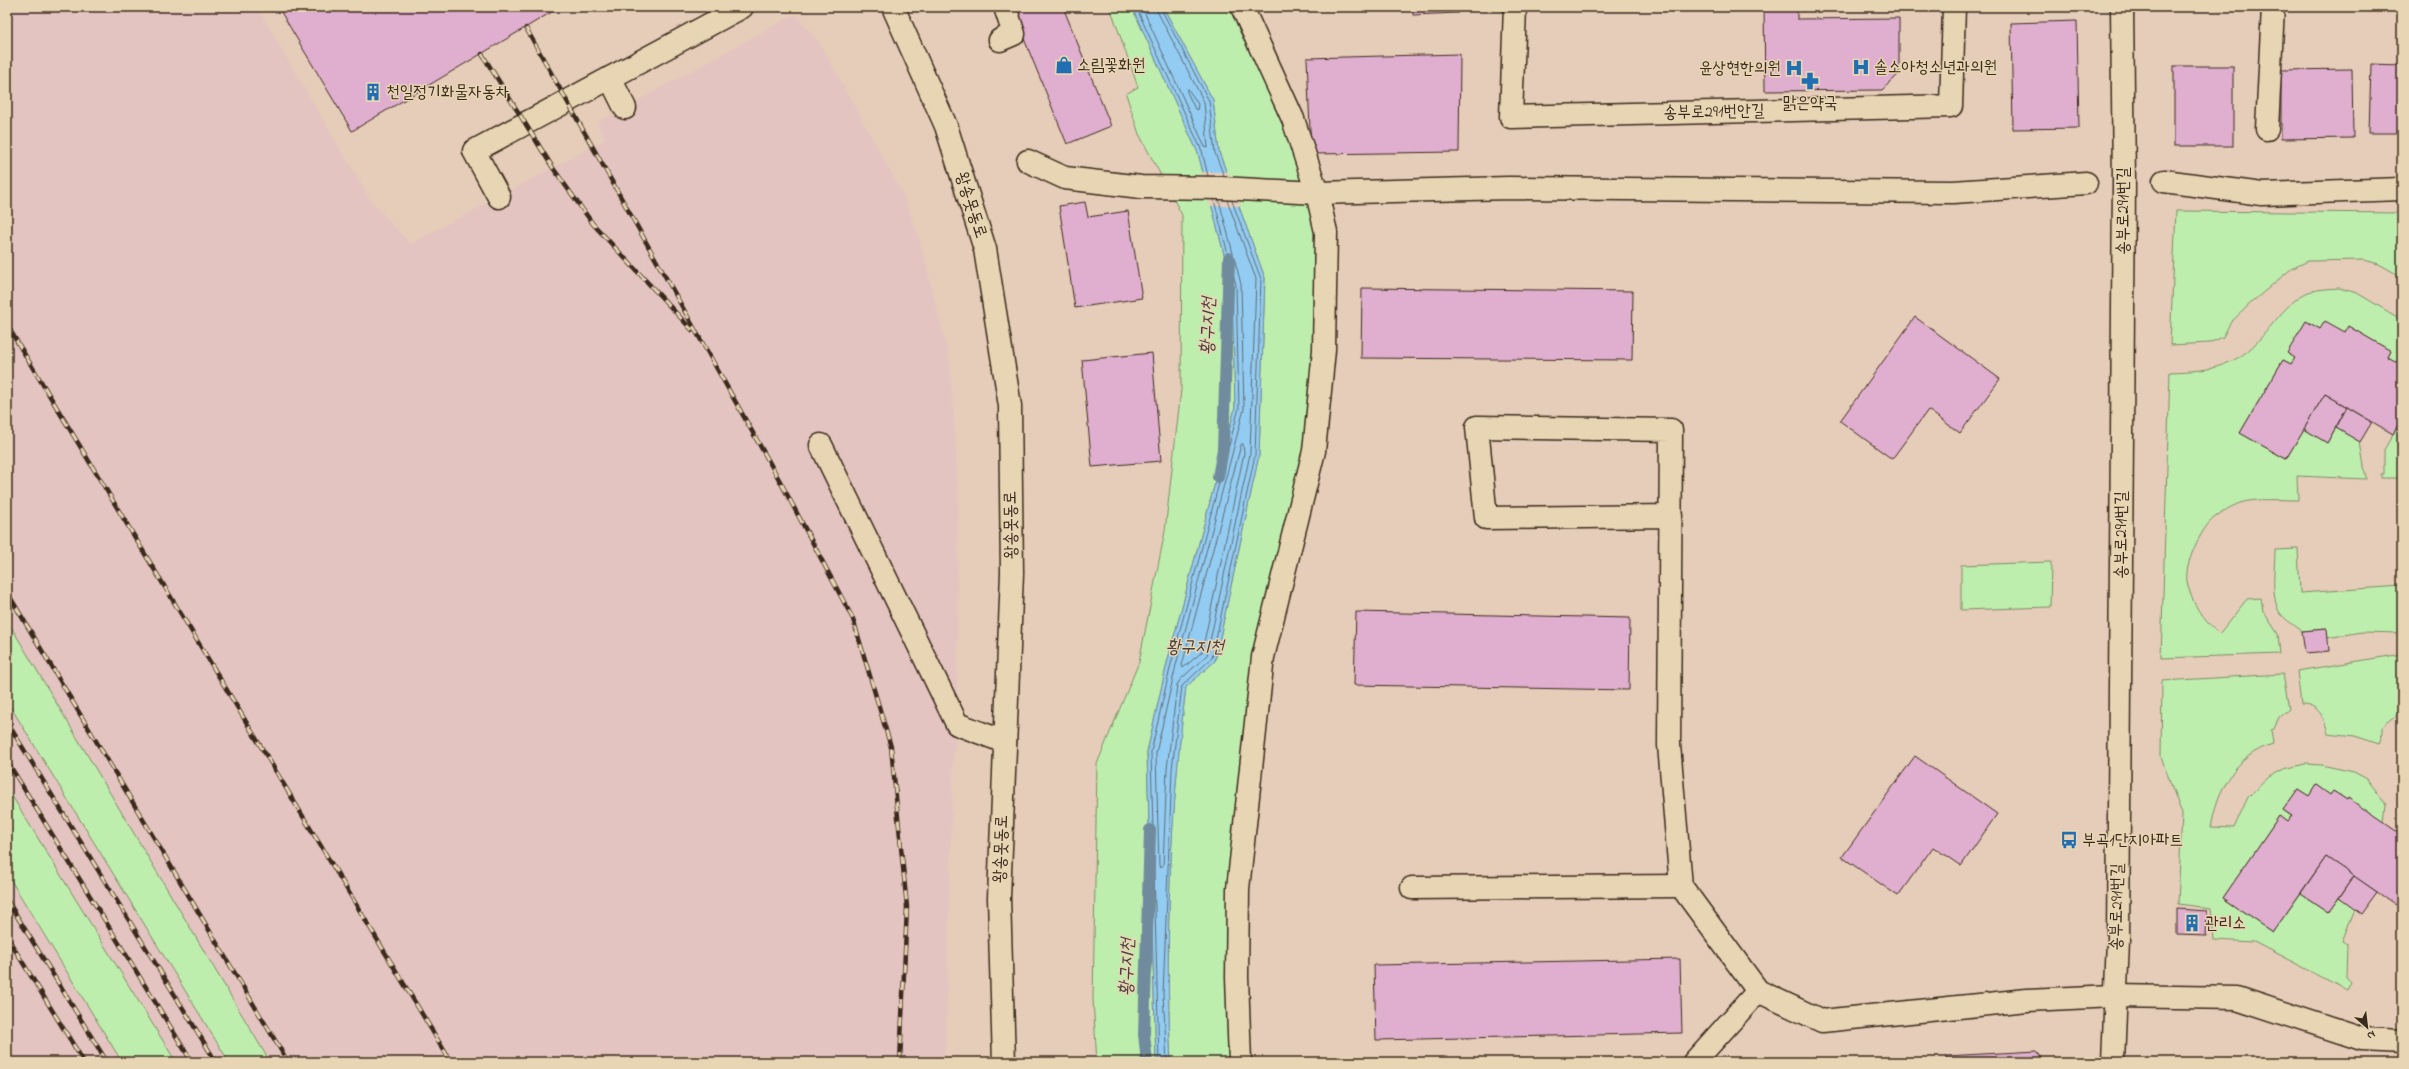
<svg xmlns="http://www.w3.org/2000/svg" width="2409" height="1069" viewBox="0 0 2409 1069" font-family="'Indie Flower','Poor Story',sans-serif">
<style>
.built{fill:#e4c4c0}
.green{fill:#beeead;stroke:#7c8c66}
.water{fill:#93ccf2;stroke:#708b9d}
.pier{fill:#e6cdb9}
.lines{fill:none;stroke-linecap:round;stroke-linejoin:round}
.shore{stroke:#5e6b73;stroke-width:1}
.stream{stroke:#708b9d;stroke-width:12}
.building{fill:#e0afcf;stroke:#3b2a1e}
.minor-casing{stroke:#3b2a1e;stroke-width:25}
.minor{stroke:#e8d5b3;stroke-width:22}
.rail-casing{stroke:#3b2a1e;stroke-width:4.5}
.rail{stroke:#e8d5b3;stroke-width:3;stroke-dasharray:9;stroke-linecap:butt}
.labels{text-anchor:middle;dominant-baseline:central;stroke-width:3;stroke-linejoin:round;paint-order:stroke}
.poi-label{font-size:17px;fill:#3b2a1e;stroke:#e8d5b3;text-anchor:start}
.street-label{font-size:17px;fill:#3b2a1e;stroke:#e8d5b3}
.water-label{font-size:18px;font-style:italic;fill:#48423e;stroke:#e8d5b3}
</style>
<rect width="100%" height="100%" fill="#e6cdb9"/>
<filter id="ink" filterUnits="userSpaceOnUse"><feTurbulence type="fractalNoise" baseFrequency=".025" numOctaves="2"/><feDisplacementMap in="SourceGraphic" scale="8" xChannelSelector="R" yChannelSelector="G"/><feConvolveMatrix kernelMatrix="1 2 1 2 8 2 1 2 1" color-interpolation-filters="sRGB"/></filter>
<g filter="url(#ink)">
<!-- built -->
<path class="built" d="M7,7H257L369,198L410,244L605,140L597,123L795,14L819,42L905,198L921,245L950,360L958,490L957,724L953,764L945,1062H7Z"/>
<!-- green -->
<g class="green">
<path d="M1110,7H1132L1198,153L1232,285L1235,408L1167,663L1147,752L1156,1062H1097L1093,1000L1097,764L1139,662L1165,531L1181,390L1182,215L1139,134L1126,94L1138,87Z"/>
<path d="M1163,7H1239L1317,193L1324,350L1287,561L1238,889L1241,1062H1171C1164,938 1171,810 1186,686L1215,661L1259,455L1265,278L1219,152L1213,100Z"/>
<path d="M2176,211L2402,213V277L2379,264L2364,260L2308,261L2291,269L2253,301L2230,323L2223,337L2209,343L2170,345Z"/>
<path d="M2339,288L2357,293L2402,320L2400,364L2388,357L2391,351L2348,326L2345,332L2320,329L2306,321L2288,353L2295,358L2291,364L2283,360L2240,433L2286,459L2304,429L2327,443L2336,428L2360,442L2366,479L2297,476L2298,500C2283,500 2254,498 2240,503C2232,506 2221,512 2214,518C2201,528 2184,565 2187,581C2191,603 2203,620 2219,634L2247,599L2261,598L2263,611L2278,634L2280,654L2161,658L2170,372C2192,371 2212,371 2232,361C2263,347 2276,309 2306,293C2315,289 2329,289 2339,288Z"/>
<path d="M2402,418V478H2381V474H2384V450Z"/>
<path d="M2298,549L2300,593L2402,586V633L2362,632L2327,638L2326,629L2302,631C2296,626 2285,620 2280,613C2270,597 2275,568 2275,550Z"/>
<path d="M2051,562L2050,607L1961,610V565Z"/>
<path d="M7,620L270,1062H229L7,701Z"/>
<path d="M2402,654V711L2383,726V732L2379,744L2355,736L2328,733C2324,717 2319,704 2301,704L2297,671Z"/>
<path d="M2283,674L2289,709L2279,717L2274,729L2271,730L2273,744C2235,755 2217,790 2211,827L2234,828L2248,797L2269,777L2284,769L2305,764L2321,765L2354,772L2367,779L2386,804L2384,823L2348,798L2347,800L2333,791L2330,795L2316,785L2309,796L2298,789L2283,810L2291,816L2287,822L2279,816L2223,898L2273,932L2301,893L2329,912L2339,898L2355,909L2342,941L2347,944L2346,977L2351,982L2347,990L2254,942L2214,940L2211,908L2178,904L2182,814L2161,757L2162,681Z"/>
<path d="M7,788L176,1062H122L7,874Z"/>
</g>
<!-- water -->
<path class="water" d="M1132,7H1163L1213,100L1219,152L1265,278L1259,455L1215,661L1186,687C1171,810 1164,938 1171,1062H1156L1147,752L1167,663L1235,408L1232,285L1198,153Z"/>
<!-- pier -->
<path class="pier" d="M1201,172H1228L1241,206H1210Z"/>
<g class="lines">
<!-- shore -->
<g class="shore">
<path d="M1136,7L1202,151L1208,176"/>
<path d="M1142,7L1205,147L1208,148L1204,102L1155,7"/>
<path d="M1160,7L1209,101L1215,153L1224,176"/>
<path d="M1188,89L1198,104L1197,110L1195,109L1187,92Z"/>
<path d="M1219,200L1241,284L1244,409L1176,665L1156,753L1159,866L1161,868L1163,866L1167,769L1177,685L1180,680L1207,655L1250,454L1256,279L1227,200"/>
<path d="M1243,444L1244,453L1202,652L1183,668L1182,665L1241,445Z"/>
<path d="M1159,1062L1151,752L1171,664L1239,408L1236,285L1214,200"/>
<path d="M1167,1062L1163,995L1172,769L1182,686L1212,658L1255,455L1261,279L1232,201"/>
</g>
<!-- stream -->
<g class="stream">
<path d="M1218,477L1223,449L1229,258"/>
<path d="M1147,1062L1144,1034L1150,830"/>
</g>
</g>
<!-- building -->
<g class="building">
<path d="M278,7H560L352,131Z"/>
<path d="M1011,7H1063L1111,126L1067,144Z"/>
<path d="M1412,7H1458V13L1413,15Z"/>
<path d="M1764,7H1797V19L1899,18V74L1882,90L1765,91Z"/>
<path d="M2175,7H2243V10Z"/>
<path d="M2077,21L2079,128L2013,129L2011,23Z"/>
<path d="M1460,54L1459,152L1311,154L1307,58Z"/>
<path d="M2371,64L2402,65V133H2369Z"/>
<rect x="2174" y="66" width="59" height="80"/>
<path d="M2352,69L2353,138L2281,139V70Z"/>
<path d="M1085,202L1088,217L1128,211L1142,298L1075,308L1059,206Z"/>
<path d="M1362,288L1633,291L1632,360L1361,358Z"/>
<path d="M1915,317L2000,379L1960,433L1928,410L1892,459L1840,421Z"/>
<path d="M2306,321L2320,329L2325,321L2345,332L2348,326L2391,351L2388,357L2402,365V418L2393,434L2325,394L2286,459L2240,433L2283,360L2291,364L2295,358L2287,353Z"/>
<path d="M1152,353L1161,461L1092,467L1082,360Z"/>
<path d="M2325,394L2347,407L2327,443L2304,429Z"/>
<path d="M2347,407L2372,422L2360,442L2336,428Z"/>
<path d="M1356,612L1630,618L1629,690L1354,685Z"/>
<path d="M2327,629L2329,651L2305,653L2302,631Z"/>
<path d="M1915,756L1997,814L1961,866L1933,847L1898,896L1842,857Z"/>
<path d="M2316,785L2330,795L2333,791L2347,800L2348,798L2402,835V896L2396,905L2326,857L2273,932L2223,898L2279,816L2287,822L2292,816L2283,810L2298,789L2309,796Z"/>
<path d="M2326,857L2354,876L2329,912L2301,893Z"/>
<path d="M2354,876L2377,892L2361,914L2339,898Z"/>
<path d="M2177,909L2207,911L2206,936L2177,935Z"/>
<path d="M1680,959L1682,1033L1376,1040L1374,965Z"/>
<path d="M2037,1051L2047,1062H1946V1056Z"/>
</g>
<g class="lines">
<!-- minor casing -->
<g class="minor-casing">
<g id="minor">
<path d="M893,7L946,126L985,249L1010,406L1012,573L999,898L1004,1062"/>
<path d="M1515,7L1511,117L1951,106L1954,7"/>
<path d="M1000,40L1014,34L1005,7"/>
<path d="M610,78L625,108"/>
<path d="M2267,129L2273,7"/>
<path d="M1028,161L1065,178L1141,187L1221,188L1317,193L1509,188L1953,192L2086,183"/>
<path d="M2164,181L2262,194L2402,189"/>
<path d="M499,197L474,151L742,7"/>
<path d="M821,445L957,724L1005,742"/>
<path d="M1671,516L1486,518L1477,427L1671,430L1669,745L1681,886L1758,991L1822,1021L2027,1000L2114,996L2237,998L2362,1039L2402,1041"/>
<path d="M1412,888L1681,886"/>
<path d="M1240,1062L1237,977L1238,889L1263,657L1314,451L1324,350L1326,232L1317,193L1293,119L1242,7"/>
<path d="M1694,1062L1758,991"/>
<path d="M2113,1062L2118,940L2124,182L2122,7"/>
</g>
</g>
<!-- minor -->
<use href="#minor" class="minor"/>
<!-- rail casing -->
<g class="rail-casing">
<g id="rail">
<path d="M526,28L781,483L853,619L891,747L907,907L900,1062"/>
<path d="M482,54L553,168L593,224L692,330"/>
<path d="M7,325L451,1062"/>
<path d="M7,592L288,1062"/>
<path d="M7,722L216,1062"/>
<path d="M7,761L192,1062"/>
<path d="M7,900L107,1062"/>
<path d="M7,937L84,1062"/>
</g>
</g>
<!-- rail -->
<use href="#rail" class="rail"/>
</g>
</g>
<!-- icons -->
<defs>
<g id="shop-bare" transform="scale(1.38)"><path d="M-5-2.5h2.3a2.7 3.5 0 0 1 5.4 0H5L5.5 6h-11ZM-1.5-2.5h3a1.5 2.3 0 0 0-3 0Z" fill="#1f6fb2" stroke="#e8d5b3" stroke-width="2.5" paint-order="stroke"/></g>
<g id="hospital-bare" transform="scale(1.38)"><path d="M-5-5h3v3.5h4V-5h3V5h-3V1.5h-4V5h-3Z" fill="#1f6fb2" stroke="#e8d5b3" stroke-width="2.5" paint-order="stroke"/></g>
<g id="pharmacy-bare" transform="scale(1.38)"><path d="M-2-6h4v4h4v4h-4v4h-4v-4h-4v-4h4Z" fill="#1f6fb2" stroke="#e8d5b3" stroke-width="2.5" paint-order="stroke"/></g>
<g id="building-bare" transform="scale(1.38)"><path d="M-4-6H4V6H1V3H-1V6H-4ZM-2.5-4.3h1.7v1.8h-1.7ZM.8-4.3h1.7v1.8H.8ZM-2.5-1h1.7V.8h-1.7ZM.8-1h1.7V.8H.8Z" fill="#1f6fb2" stroke="#e8d5b3" stroke-width="2.5" paint-order="stroke"/></g>
<g id="bus-bare" transform="scale(1.38)"><path d="M-5-6H5V4H4V6H2V4H-2V6H-4V4H-5ZM-3.5-4V0h7V-4ZM-3.5 1.2v1.5H-2V1.2ZM2 1.2v1.5H3.5V1.2Z" fill="#1f6fb2" stroke="#e8d5b3" stroke-width="2.5" paint-order="stroke"/></g>
</defs>
<g fill-rule="evenodd">
<use href="#shop-bare" x="1064" y="65"/>
<use href="#hospital-bare" x="1861" y="67"/>
<use href="#hospital-bare" x="1794" y="68"/>
<use href="#pharmacy-bare" x="1810" y="81"/>
<use href="#building-bare" x="373" y="92"/>
<use href="#bus-bare" x="2069" y="840"/>
<use href="#building-bare" x="2192" y="923"/>
</g>
<g class="labels">
<!-- poi labels -->
<g class="poi-label">
<text x="1077" y="65">소림꽃화원</text>
<text x="1874" y="67">솔소아청소년과의원</text>
<text x="1781" y="68" text-anchor="end">윤상현한의원</text>
<text x="386" y="92">천일정기화물자동차</text>
<text x="1810" y="103" text-anchor="middle">맑은약국</text>
<text x="2082" y="840">부곡1단지아파트</text>
<text x="2205" y="923">관리소</text>
</g>
<!-- street labels -->
<g class="street-label">
<text transform="translate(1714 112) rotate(-1)">송부로291번안길</text>
<text transform="translate(971 205) rotate(72)">왕송못동로</text>
<text transform="translate(2123 211) rotate(-90)">송부로291번길</text>
<text transform="translate(1011 525) rotate(-91)">왕송못동로</text>
<text transform="translate(2121 535) rotate(-90)">송부로291번길</text>
<text transform="translate(1001 849) rotate(-88)">왕송못동로</text>
<text transform="translate(2117 907) rotate(-89)">송부로291번길</text>
</g>
<!-- water labels -->
<g class="water-label">
<text transform="translate(1209 326) rotate(-88)">황구지천</text>
<text x="1195" y="648">황구지천</text>
<text transform="translate(1128 967) rotate(-88)">황구지천</text>
</g>
</g>
<!-- margin -->
<rect width="2409" height="1069" fill="none" stroke="#e8d5b3" stroke-width="24"/>
<rect x="12" y="12" width="2385" height="1045" fill="none" stroke="#3b2a1e" stroke-width="1.5" filter="url(#ink)"/>
<!-- north arrow -->
<g transform="translate(2367 1027) rotate(152)" stroke="#e8d5b3" stroke-width="3" paint-order="stroke">
<path d="M0-3L7 15L0 10L-7 15Z" fill="#3b2a1e"/>
<text y="-6" font-size="11" font-weight="bold" text-anchor="middle" fill="#3b2a1e">N</text>
</g>
</svg>
